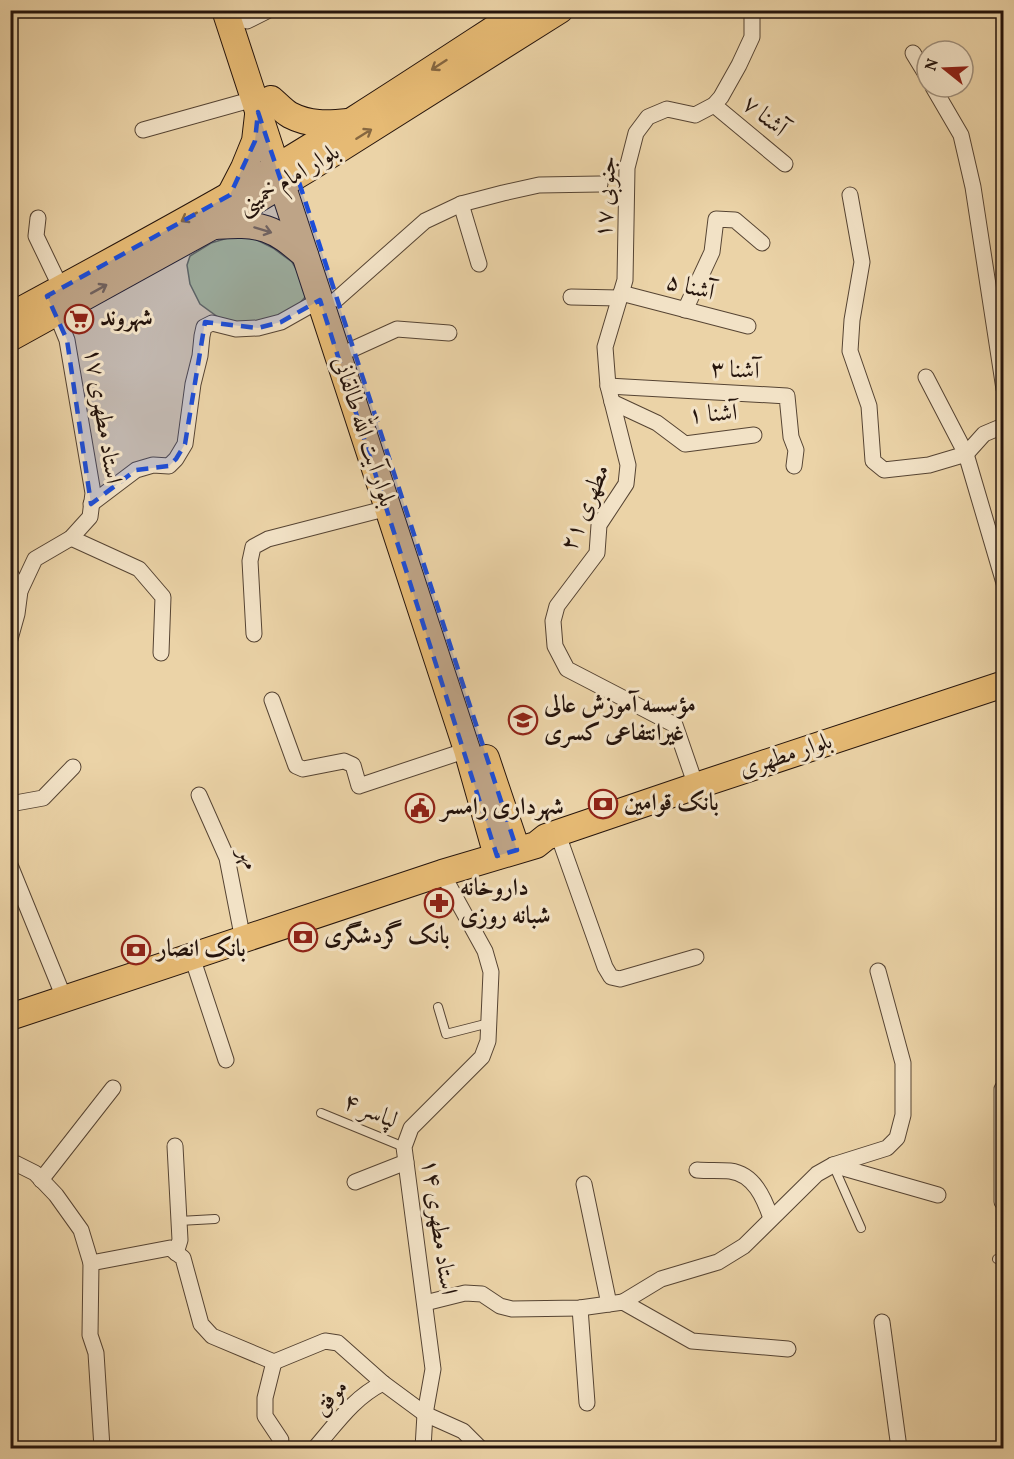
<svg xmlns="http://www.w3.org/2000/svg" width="1014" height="1459" viewBox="0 0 1014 1459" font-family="Vollkorn,Amiri,serif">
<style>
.green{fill:#b8bc86;stroke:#6e6849;stroke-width:1.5}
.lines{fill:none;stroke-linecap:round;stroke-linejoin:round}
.service-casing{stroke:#564433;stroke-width:10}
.minor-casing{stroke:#564433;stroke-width:17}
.primary-casing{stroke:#25140c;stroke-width:28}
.service{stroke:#f2e2c6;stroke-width:8}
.minor{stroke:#f2e2c6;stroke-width:15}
.primary{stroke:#e6ba74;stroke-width:26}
.oneway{stroke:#866740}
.marked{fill:#1d4ed8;fill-opacity:0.2;stroke:#1d4ed8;stroke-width:4.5;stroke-dasharray:12 8;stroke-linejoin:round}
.labels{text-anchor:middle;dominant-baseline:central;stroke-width:6;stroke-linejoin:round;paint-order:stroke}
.street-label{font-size:24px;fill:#25140c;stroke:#f2e2c6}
.poi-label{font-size:24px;font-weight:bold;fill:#25140c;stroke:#f2e2c6;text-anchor:start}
</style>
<rect width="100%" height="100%" fill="#ebd3a7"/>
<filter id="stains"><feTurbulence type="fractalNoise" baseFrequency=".00333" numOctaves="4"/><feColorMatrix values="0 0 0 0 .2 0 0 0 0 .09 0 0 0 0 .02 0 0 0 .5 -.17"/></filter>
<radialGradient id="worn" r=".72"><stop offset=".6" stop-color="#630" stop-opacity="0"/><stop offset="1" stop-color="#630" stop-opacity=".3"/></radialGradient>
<!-- green -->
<path class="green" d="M231,237L255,239L273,248L292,262L305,284L306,296L294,310L268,323L243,326L222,320L200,304L190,284L187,265L190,256L211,243Z"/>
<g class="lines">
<!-- service casing -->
<g class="service-casing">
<g id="service">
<path d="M438,1007L446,1034L489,1023"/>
<path d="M321,1113L404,1147"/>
<path d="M834,1167L861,1228"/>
<path d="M179,1221L215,1219"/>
<path d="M997,1259L1004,1260"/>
</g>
</g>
<!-- minor casing -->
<g class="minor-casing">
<g id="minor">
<path d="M247,21L269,10"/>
<path d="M913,53L927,76"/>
<path d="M933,87L961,135L973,187L1004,389"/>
<path d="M714,105L785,164"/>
<path d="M143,130L254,99"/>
<path d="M850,195L862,262L852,320L850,351L869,406L873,461L884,470L929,465L966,454"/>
<path d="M461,204L479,264"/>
<path d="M38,218L36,236L61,288"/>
<path d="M621,293L748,326"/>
<path d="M571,297L619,298"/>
<path d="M337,299L425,221L461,204L503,193L539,185L600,184"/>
<path d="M685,310L712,252L716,219L735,220L762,243"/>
<path d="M353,349L397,329L449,333"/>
<path d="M926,377L966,454L1004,583"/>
<path d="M608,386L787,396L791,437L796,450L794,466"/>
<path d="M612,402L657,423L685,444L754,435"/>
<path d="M966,454L984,434L1003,426L1004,423"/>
<path d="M91,504L136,470L153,465L169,466L176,459L185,444L193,384L200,356L202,336L204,327L212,323L236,329L258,328L281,322L320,300"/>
<path d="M71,538L139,569L163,597L161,653"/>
<path d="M10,573L20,591"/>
<path d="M254,634L250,561L253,547L268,539L388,508"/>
<path d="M10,639L17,614L20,591L35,559L71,538L90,517L93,493L67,340L56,313"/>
<path d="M272,700L296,766L303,769L344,761L353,765L359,786L467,750"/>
<path d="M696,786L675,725L567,669L555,646L553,621L557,606L597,553L599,525L626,484L628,465L608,386L605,347L625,280L627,168L636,133L648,117L667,109L695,115L714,105L721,97L739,65L752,37V10"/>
<path d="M199,795L227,858L243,940"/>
<path d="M10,804L43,798L73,767"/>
<path d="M561,843L605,967L611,977L620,979L696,957"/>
<path d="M10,865L65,1000"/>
<path d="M192,957L226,1060"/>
<path d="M175,1146L180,1240L176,1253"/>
<path d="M10,1163L17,1164L35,1173L56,1195L81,1230L91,1263L90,1335L96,1353L102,1448"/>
<path d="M833,1165L938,1195"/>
<path d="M697,1170C708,1171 719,1170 730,1171C754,1174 764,1198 771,1218"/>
<path d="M41,1180L113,1088"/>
<path d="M355,1182L406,1162"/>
<path d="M584,1184L609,1304"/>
<path d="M1002,1202V1089L1004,1086"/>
<path d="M91,1263L170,1248L183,1258L201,1324L212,1336L274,1362L325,1341L338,1343L383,1383L425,1414L463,1431L480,1448"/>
<path d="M623,1302L661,1279L718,1262L744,1246L817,1174L833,1165L887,1148L897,1138L903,1115V1063L878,971"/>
<path d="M425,1303L465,1293L482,1294L500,1306L512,1309L580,1308L623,1302L692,1341L788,1349"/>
<path d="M580,1308L587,1403"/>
<path d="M882,1322L899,1448"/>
<path d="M274,1362L265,1398V1416L281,1440"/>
<path d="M315,1448C336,1424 353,1398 383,1383"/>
<path d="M423,1448L425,1414L433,1369L404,1147L411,1128L482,1057L488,1041L491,972L485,951L442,873"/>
</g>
</g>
<!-- primary casing -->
<g class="primary-casing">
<g id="primary">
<path d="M225,10L467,750L497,856"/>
<path d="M271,99C277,104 283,111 290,115C309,125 328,124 348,122"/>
<path d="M230,195L244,168L255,141L258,115"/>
<path d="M213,226C230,225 249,223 266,229C281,234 293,245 305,255"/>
<path d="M10,316C84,276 158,236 230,195C330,137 426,73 523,10"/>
<path d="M10,338L213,226L306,170L560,10"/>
<path d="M486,758L517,850"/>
<path d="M10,1017L442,873L536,845L546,837L696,786L1004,684"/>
</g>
</g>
<!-- service -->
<use href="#service" class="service"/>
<!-- minor -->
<use href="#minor" class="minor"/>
<!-- primary -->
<use href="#primary" class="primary"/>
</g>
<!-- one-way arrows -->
<defs><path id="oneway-shaft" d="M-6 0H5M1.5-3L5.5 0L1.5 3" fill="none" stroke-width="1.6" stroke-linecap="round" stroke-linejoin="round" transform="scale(1.5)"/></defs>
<g class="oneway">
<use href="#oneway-shaft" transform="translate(439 65) rotate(147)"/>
<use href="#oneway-shaft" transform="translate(364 134) rotate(-32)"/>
<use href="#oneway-shaft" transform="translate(189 217) rotate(151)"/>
<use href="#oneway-shaft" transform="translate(263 230) rotate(17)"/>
<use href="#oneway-shaft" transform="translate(99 289) rotate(-29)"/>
</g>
<!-- marked area -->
<path class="marked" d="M258,112L282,184L297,176L517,850L497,856L320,300L281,322L258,328L205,322L185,444L176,459L169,466L136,470L91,504L67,340L47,296L230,195L255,141Z"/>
<!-- icons -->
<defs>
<g id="supermarket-ring" transform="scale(1.5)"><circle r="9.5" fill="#f2e2c6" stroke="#8f2418" stroke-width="1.5"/><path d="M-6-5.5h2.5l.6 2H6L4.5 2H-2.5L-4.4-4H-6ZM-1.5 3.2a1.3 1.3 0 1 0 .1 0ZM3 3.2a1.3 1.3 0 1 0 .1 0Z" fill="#8f2418"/></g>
<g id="university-ring" transform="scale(1.5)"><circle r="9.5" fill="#f2e2c6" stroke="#8f2418" stroke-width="1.5"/><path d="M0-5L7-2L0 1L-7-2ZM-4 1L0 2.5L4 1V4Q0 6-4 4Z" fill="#8f2418"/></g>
<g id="bank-ring" transform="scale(1.5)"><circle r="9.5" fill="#f2e2c6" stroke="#8f2418" stroke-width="1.5"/><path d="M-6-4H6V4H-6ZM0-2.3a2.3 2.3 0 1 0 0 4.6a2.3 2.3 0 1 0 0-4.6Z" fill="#8f2418"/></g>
<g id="civic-ring" transform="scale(1.5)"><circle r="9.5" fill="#f2e2c6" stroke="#8f2418" stroke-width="1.5"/><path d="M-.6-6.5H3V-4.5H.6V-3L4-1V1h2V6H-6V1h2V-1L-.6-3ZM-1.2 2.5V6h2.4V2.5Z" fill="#8f2418"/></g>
<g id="pharmacy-ring" transform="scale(1.5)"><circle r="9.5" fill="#f2e2c6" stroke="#8f2418" stroke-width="1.5"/><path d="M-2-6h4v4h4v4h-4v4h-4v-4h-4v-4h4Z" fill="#8f2418"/></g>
</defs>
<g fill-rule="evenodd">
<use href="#supermarket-ring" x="79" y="319"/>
<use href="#university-ring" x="523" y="720"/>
<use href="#bank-ring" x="603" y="804"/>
<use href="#civic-ring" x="420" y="808"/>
<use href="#pharmacy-ring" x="439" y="903"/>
<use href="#bank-ring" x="303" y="937"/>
<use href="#bank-ring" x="136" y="950"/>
</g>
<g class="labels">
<!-- street labels -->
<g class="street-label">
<text transform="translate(764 117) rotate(40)">آشنا ۷</text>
<text transform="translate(289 180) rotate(-31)">بلوار امام خمینی</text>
<text transform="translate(607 197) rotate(-86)">جنوبی ۱۷</text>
<text transform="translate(690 288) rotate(15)">آشنا ۵</text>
<text transform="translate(735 371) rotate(3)">آشنا ۳</text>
<text transform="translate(713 415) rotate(-3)">آشنا ۱</text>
<text transform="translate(102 416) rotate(81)">استاد مطهری ۱۷</text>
<text transform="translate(363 432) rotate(72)">بلوار آیت الله طالقانی</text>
<text transform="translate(586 508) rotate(-67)">مطهری ۲۱</text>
<text transform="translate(786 756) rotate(-18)">بلوار مطهری</text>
<text transform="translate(248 859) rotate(74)">مهر</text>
<text transform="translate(370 1112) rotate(23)">لپاسر ۴</text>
<text transform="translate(438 1227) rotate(82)">استاد مطهری ۱۴</text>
<text transform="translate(331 1398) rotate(-47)">موفق</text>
</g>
<!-- poi labels -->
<g class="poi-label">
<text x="100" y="319">شهروند</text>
<text x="544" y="706">مؤسسه آموزش عالی<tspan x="544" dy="28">غیرانتفاعی کسری</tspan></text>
<text x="624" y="804">بانک قوامین</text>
<text x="441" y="808">شهرداری رامسر</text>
<text x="460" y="889">داروخانه<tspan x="460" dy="28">شبانه روزی</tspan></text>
<text x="324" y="937">بانک گردشگری</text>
<text x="157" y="950">بانک انصار</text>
</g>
</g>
<!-- margin -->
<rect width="1014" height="1459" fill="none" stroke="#ebd3a7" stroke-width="36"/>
<rect x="12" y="12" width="990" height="1435" fill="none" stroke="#25140c" stroke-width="3"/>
<rect x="18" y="18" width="978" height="1423" fill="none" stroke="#25140c" stroke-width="1.5"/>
<!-- north arrow -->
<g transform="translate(945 69) rotate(288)"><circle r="28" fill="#f2e2c6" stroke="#a0907c" stroke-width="1.5"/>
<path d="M0-4.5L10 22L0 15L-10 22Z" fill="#8f2418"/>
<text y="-9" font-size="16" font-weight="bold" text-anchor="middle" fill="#25140c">N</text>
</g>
<rect width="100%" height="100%" filter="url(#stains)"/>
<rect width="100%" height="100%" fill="url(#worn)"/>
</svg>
